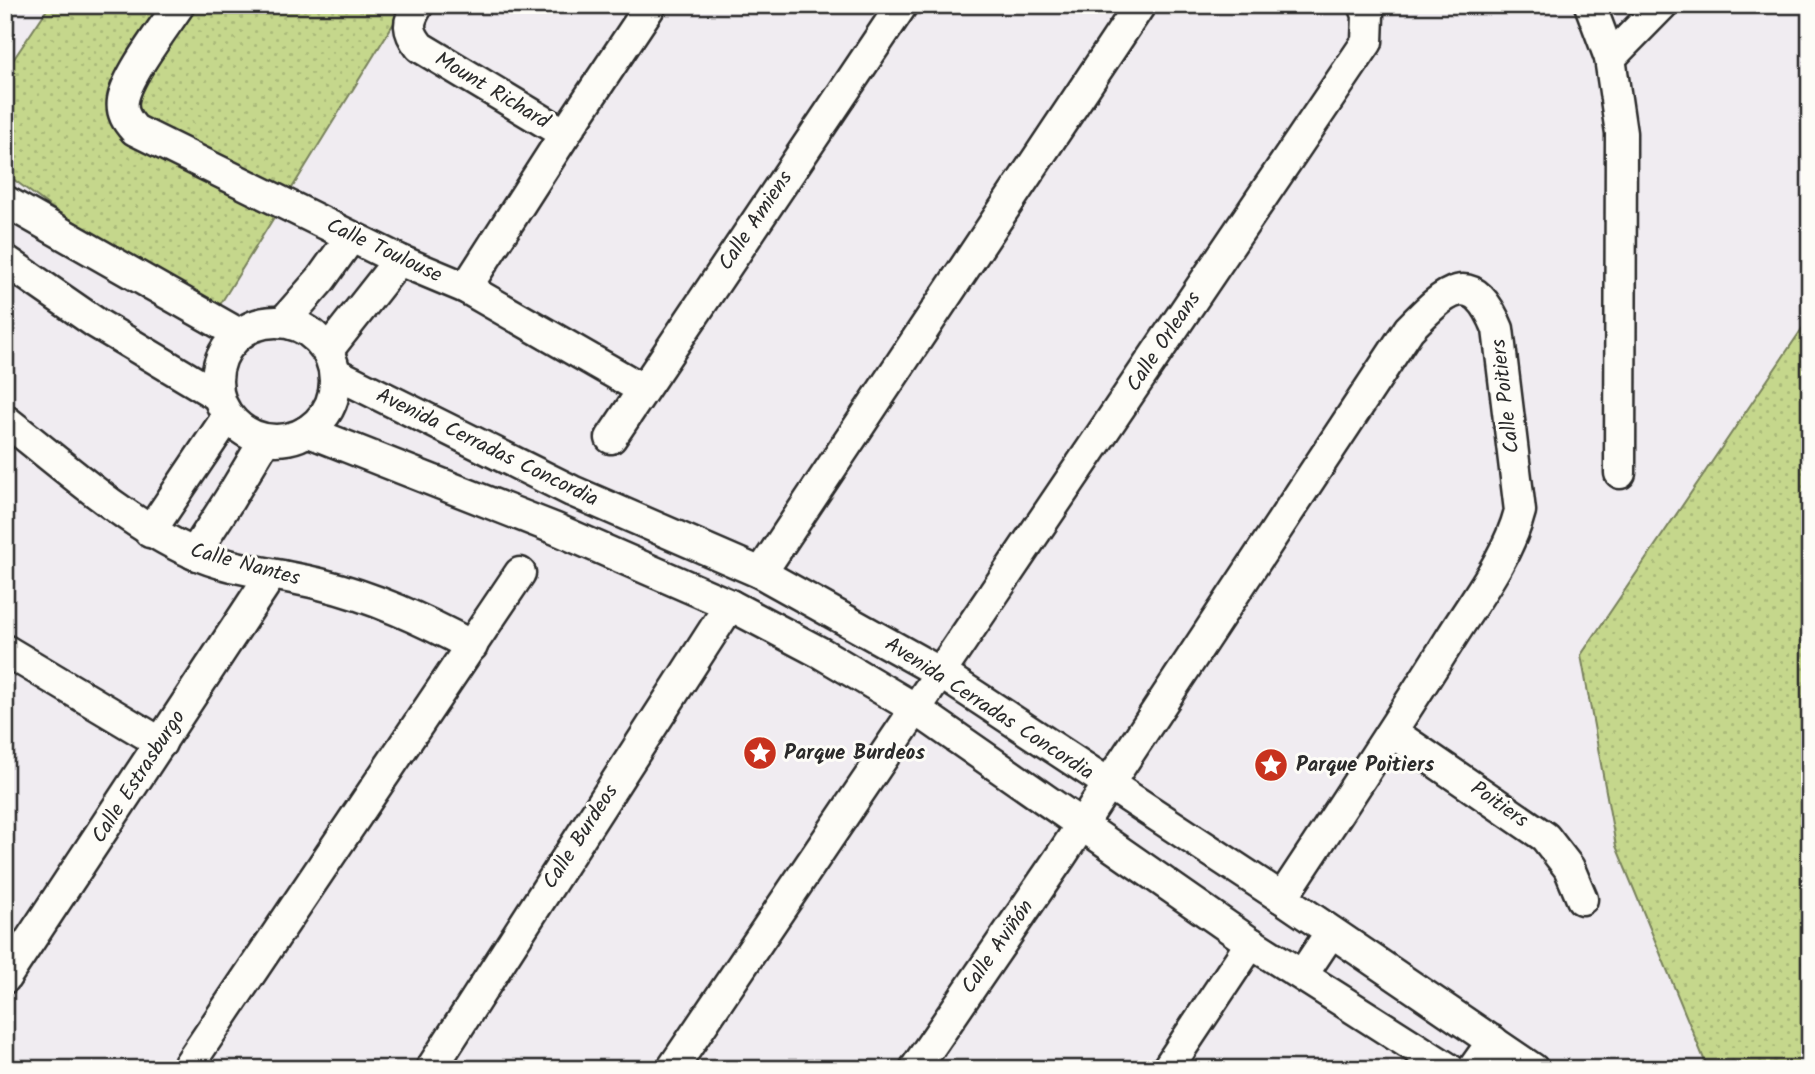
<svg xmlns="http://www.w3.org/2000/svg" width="1815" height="1074" viewBox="0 0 1815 1074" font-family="Kalam,sans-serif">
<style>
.grass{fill:url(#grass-dots);stroke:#78815c;stroke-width:2}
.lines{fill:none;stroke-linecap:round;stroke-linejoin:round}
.minor-casing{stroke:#2b2b2b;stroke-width:35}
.minor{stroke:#fdfcf7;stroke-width:30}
.labels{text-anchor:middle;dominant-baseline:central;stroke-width:6;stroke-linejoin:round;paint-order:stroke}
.street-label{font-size:21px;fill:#2b2b2b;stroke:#fdfcf7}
.poi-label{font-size:21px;font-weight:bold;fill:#2b2b2b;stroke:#fdfcf7;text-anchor:start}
</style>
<defs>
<pattern id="grass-dots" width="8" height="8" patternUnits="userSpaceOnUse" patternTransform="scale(1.75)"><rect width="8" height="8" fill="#c5d78c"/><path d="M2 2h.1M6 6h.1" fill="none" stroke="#a9b979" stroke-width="1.8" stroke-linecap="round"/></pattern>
</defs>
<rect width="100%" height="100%" fill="#f0ecf1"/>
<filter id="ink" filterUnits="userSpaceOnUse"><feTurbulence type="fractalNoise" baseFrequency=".0143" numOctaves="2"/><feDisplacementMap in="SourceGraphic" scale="14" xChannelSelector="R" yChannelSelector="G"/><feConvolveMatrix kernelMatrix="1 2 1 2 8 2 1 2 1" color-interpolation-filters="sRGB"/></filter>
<g filter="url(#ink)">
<!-- grass -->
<g class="grass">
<path d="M50,5H405L218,308L52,208L5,173V72Z"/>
<path d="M1810,317V1069H1708L1616,846L1581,655Z"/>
</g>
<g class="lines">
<!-- minor casing -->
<g class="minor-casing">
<g id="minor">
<path d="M179,5C164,28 127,75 123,100C121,113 127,121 135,130L399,260L466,288L642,389"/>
<path d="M418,5C407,22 407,31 420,47L565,134"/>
<path d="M1590,5L1610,58L1621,133L1620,473"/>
<path d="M1610,58L1662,5"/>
<path d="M5,201L239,334"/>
<path d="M5,260L96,323L218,396"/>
<path d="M466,288L565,134L651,5"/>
<path d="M284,321L321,279L351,237"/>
<circle cx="276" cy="381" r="59"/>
<path d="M328,350L399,260"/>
<path d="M335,373L572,491L761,573L939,672L1282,898L1533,1069"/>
<path d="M5,420C63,465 126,523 191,552C232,571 277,573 320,584C374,597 423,620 472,646"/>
<path d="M307,431L556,529L730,605L821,653L914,708L1251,943L1449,1069"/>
<path d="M611,438L902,5"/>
<path d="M150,532L228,416"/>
<path d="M194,554L229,500L265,440"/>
<path d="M761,573L1140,5"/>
<path d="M5,650L161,743"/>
<path d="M1392,732L1545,837L1569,868L1582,899"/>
<path d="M1303,974L1331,932"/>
<path d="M5,978L271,575"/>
<path d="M186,1069L520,573"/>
<path d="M431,1069L730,605"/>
<path d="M672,1069C902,725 1136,384 1367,42L1368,15L1364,5"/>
<path d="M915,1069L1061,856L1409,329C1445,292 1472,264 1498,329L1520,511C1508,557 1476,598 1451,638C1396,726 1339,812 1282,898"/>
<path d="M1167,1069L1251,943"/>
<path d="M1473,1069L1493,1041"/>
</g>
</g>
<!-- minor -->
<use href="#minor" class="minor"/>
</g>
</g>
<!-- icons -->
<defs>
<g id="sight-disc" transform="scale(1.75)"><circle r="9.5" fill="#c8321e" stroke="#fdfcf7"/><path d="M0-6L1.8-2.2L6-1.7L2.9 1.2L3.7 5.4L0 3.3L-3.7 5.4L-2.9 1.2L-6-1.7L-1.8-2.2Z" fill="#fff"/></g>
</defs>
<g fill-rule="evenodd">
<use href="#sight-disc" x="760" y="753"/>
<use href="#sight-disc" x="1271" y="765"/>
</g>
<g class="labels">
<!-- street labels -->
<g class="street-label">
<text transform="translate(492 91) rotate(31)">Mount Richard</text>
<text transform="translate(756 221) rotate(-56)">Calle Amiens</text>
<text transform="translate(384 251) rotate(25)">Calle Toulouse</text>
<text transform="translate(1164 342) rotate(-56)">Calle Orleans</text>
<text transform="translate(1506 396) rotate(-97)">Calle Poitiers</text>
<text transform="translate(487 448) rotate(26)">Avenida Cerradas Concordia</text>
<text transform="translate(245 565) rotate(15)">Calle Nantes</text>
<text transform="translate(989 709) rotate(33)">Avenida Cerradas Concordia</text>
<text transform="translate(139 777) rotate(-57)">Calle Estrasburgo</text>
<text transform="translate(1499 805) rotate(35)">Poitiers</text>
<text transform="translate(581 837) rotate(-57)">Calle Burdeos</text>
<text transform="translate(998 947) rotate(-55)">Calle Aviñón</text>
</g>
<!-- poi labels -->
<g class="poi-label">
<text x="784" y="753">Parque Burdeos</text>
<text x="1296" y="765">Parque Poitiers</text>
</g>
</g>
<!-- margin -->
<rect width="1815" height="1074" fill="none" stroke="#fdfcf7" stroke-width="28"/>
<rect x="14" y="14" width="1787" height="1046" fill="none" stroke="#2b2b2b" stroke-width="2.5" filter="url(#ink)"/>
</svg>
